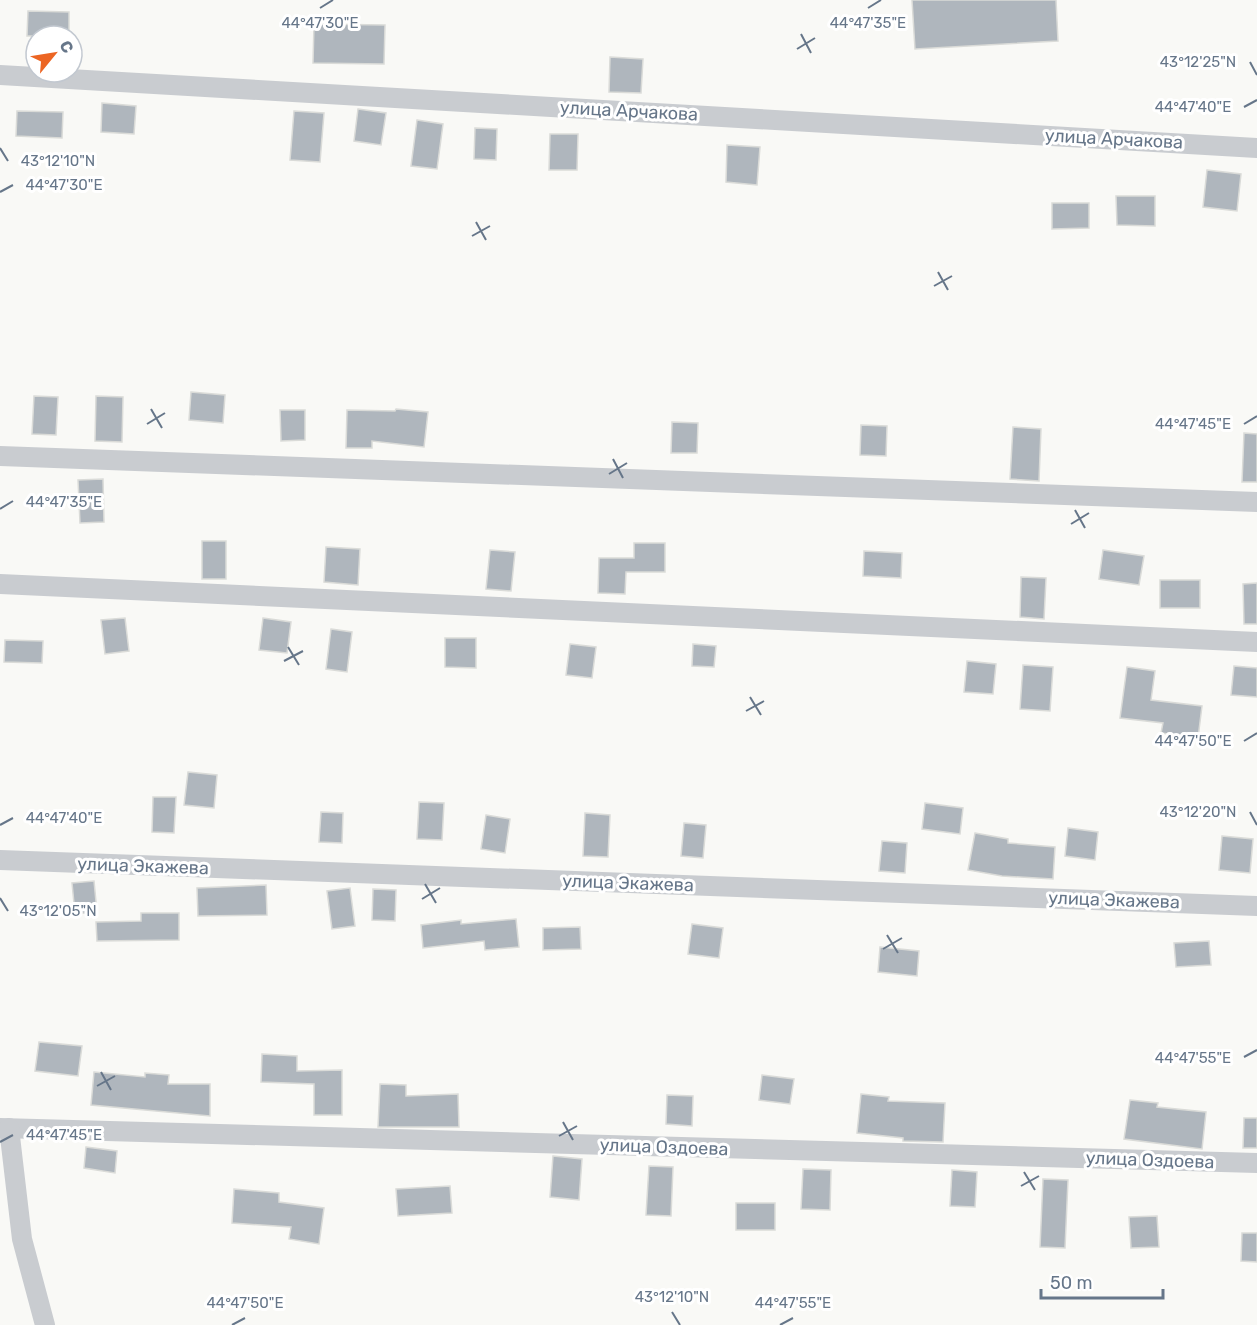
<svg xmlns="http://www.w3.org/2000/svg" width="1257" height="1325" viewBox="0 0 1257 1325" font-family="Rubik,sans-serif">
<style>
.building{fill:#afb6bd;stroke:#dadbd8;stroke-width:1.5}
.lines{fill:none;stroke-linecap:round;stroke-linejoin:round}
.minor{stroke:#c9ccd0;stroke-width:20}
.ticks{fill:none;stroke:#667689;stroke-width:2}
.labels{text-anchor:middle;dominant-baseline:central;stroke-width:6;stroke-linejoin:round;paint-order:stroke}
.street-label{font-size:18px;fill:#667689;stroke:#fff}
.ticks-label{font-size:15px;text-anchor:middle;fill:#667689;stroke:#fff;stroke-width:6;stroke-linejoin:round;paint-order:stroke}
</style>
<rect width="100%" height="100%" fill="#f9f9f6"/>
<!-- building -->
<g class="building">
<path d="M912,0H1056L1058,41L915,49Z"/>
<path d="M28,11L69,12V36H27Z"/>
<path d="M314,24L385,25L384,64L313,63Z"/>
<path d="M610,57L643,59L641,93L609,92Z"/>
<path d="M102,103L136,106L134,134L101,132Z"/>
<path d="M358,109L386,113L381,145L354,141Z"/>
<path d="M17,111L63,112L62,138L16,136Z"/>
<path d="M294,111L324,113L320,162L290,160Z"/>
<path d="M417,120L443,124L437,169L411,166Z"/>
<path d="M475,128L497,129L496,160L474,159Z"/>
<path d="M550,134H578L577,170H549Z"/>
<path d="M727,145L760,147L757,185L726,182Z"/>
<path d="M1207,170L1241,174L1237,211L1203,207Z"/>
<path d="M1116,196H1155V226L1117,225Z"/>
<path d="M1052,203H1089V228L1052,229Z"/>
<path d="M191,392L225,395L223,423L189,420Z"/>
<path d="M34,396L58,397L56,435L32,434Z"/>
<path d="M96,396L123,397L122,442L95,441Z"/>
<path d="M396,409L428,412L424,447L372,441V448H346L347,410L395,411Z"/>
<path d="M280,410H305V440L281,441Z"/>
<path d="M672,422L698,423L697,453H671Z"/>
<path d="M861,425L887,426L886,456L860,455Z"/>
<path d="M1013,427L1041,429L1039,481L1010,479Z"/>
<path d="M1244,433L1257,434V482H1242Z"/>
<path d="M103,479L104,522L80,523L78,480Z"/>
<rect x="202" y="541" width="24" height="38"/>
<path d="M634,543H665V572H626L625,594L598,593L599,558H634Z"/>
<path d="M326,547L360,549L358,585L324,582Z"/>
<path d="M490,550L515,552L511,591L486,589Z"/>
<path d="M1103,550L1144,556L1139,585L1099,579Z"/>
<path d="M864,551L902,553L901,578L863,576Z"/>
<path d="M1021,577L1046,578L1044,619L1020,617Z"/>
<rect x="1160" y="580" width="40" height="28"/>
<path d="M1257,583V624H1244L1243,584Z"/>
<path d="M125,618L129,651L105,654L101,620Z"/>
<path d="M263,618L291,622L287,653L259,650Z"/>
<path d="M331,629L352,632L347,672L326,669Z"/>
<path d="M445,638H476V668L445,667Z"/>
<path d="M5,640L43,641L42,663L4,662Z"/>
<path d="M570,644L596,647L592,678L566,675Z"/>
<path d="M693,644L716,646L714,667L692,666Z"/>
<path d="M967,661L996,664L993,694L964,692Z"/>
<path d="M1023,665L1053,667L1050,711L1020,709Z"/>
<path d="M1234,666L1257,668V697L1231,695Z"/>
<path d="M1127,667L1155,671L1151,700L1202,706L1198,738L1161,733L1163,723L1120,718Z"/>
<path d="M188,772L217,775L214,808L184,805Z"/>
<path d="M153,797H176L174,833L152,832Z"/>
<path d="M419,802L444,803L442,840L417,839Z"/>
<path d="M925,803L963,808L960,834L922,829Z"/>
<path d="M321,812L343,813L342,843L319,842Z"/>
<path d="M585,813L610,815L608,857L583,856Z"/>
<path d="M486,815L510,819L505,853L481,849Z"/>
<path d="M684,823L706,825L703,858L681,856Z"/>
<path d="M1068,828L1098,832L1095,860L1065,856Z"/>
<path d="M975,833L1008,839V843L1055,847L1053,879L1002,876L968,870Z"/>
<path d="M1222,836L1253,839L1250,873L1219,870Z"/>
<path d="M882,841L907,843L905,873L879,871Z"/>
<path d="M94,881L97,912L75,914L72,883Z"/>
<path d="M266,885L267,915L198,916L197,888Z"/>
<path d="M350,888L355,926L332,929L327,891Z"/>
<path d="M373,889L396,890L395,921L372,920Z"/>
<path d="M141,913H179V940L97,941L96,922L141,921Z"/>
<path d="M516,919L519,947L485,950L484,941L423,948L421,925L461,920V924Z"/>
<path d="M692,924L723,928L719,958L688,954Z"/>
<path d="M580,927L581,949L543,950V928Z"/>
<path d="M1209,941L1211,965L1176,967L1174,943Z"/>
<path d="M880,947L919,951L917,976L878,972Z"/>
<path d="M39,1042L82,1046L78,1076L35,1071Z"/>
<path d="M262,1054L297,1056V1071L342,1070V1115H314V1084L261,1082Z"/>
<path d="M94,1072L145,1077V1073L169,1075L168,1084H210V1116L91,1105Z"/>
<path d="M762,1075L794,1079L790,1104L759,1100Z"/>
<path d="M380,1084L406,1085V1096L458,1094L459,1127H378Z"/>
<path d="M861,1094L889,1097L888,1101L945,1103L943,1142L903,1141V1138L857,1133Z"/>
<path d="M667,1095L693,1096L692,1126L666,1124Z"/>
<path d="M1130,1100L1158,1103L1157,1107L1206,1112L1202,1149L1124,1139Z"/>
<path d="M1244,1118H1257V1148H1243Z"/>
<path d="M86,1147L117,1151L115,1173L84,1168Z"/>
<path d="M553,1156L582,1159L579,1200L550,1197Z"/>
<path d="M649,1166L673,1167L671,1216L646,1215Z"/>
<path d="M803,1169L831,1170L830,1210L801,1209Z"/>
<path d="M952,1170L977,1172L975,1207L950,1206Z"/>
<path d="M1043,1179L1068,1180L1065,1248L1040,1247Z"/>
<path d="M450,1186L452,1213L398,1216L396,1189Z"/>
<path d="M234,1189L279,1193V1202L324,1208L319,1244L289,1239L291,1227L232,1223Z"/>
<rect x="736" y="1203" width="39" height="27"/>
<path d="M1157,1216L1159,1247L1131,1248L1129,1217Z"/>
<path d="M1242,1233H1257V1262L1241,1261Z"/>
</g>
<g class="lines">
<!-- minor -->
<g class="minor">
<path d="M0,75L1257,148"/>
<path d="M0,456L1257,502"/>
<path d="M0,584L1257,642"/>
<path d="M0,860L1257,906"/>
<path d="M0,1128L1257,1163"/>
<path d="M9,1128L22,1239L45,1325"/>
</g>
</g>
<!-- ticks -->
<path class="ticks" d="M320,8L333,0M868,8L881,0M801,34L811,53M797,49L815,38M1250,62L1257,75M1244,107L1257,100M0,148L8,161M0,192L13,185M476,222L486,240M472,236L490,226M938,272L948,290M934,286L952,276M151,409L162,428M147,424L165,413M1244,424L1257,416M613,459L623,478M609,474L627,463M0,509L13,501M1075,510L1085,528M1071,524L1089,513M288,647L299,665M284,661L303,651M750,697L761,715M746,711L764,701M1244,741L1257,733M1250,812L1257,825M0,825L13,818M425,884L436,903M0,898L8,911M422,899L440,888M887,935L898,953M883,949L902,938M1244,1057L1257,1050M101,1072L111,1090M97,1086L115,1076M563,1122L573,1140M559,1136L577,1126M0,1142L13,1135M1024,1172L1035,1190M1021,1186L1039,1176M672,1312L680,1325M232,1325L245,1318M780,1325L793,1318"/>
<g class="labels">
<!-- street labels -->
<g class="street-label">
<text transform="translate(629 111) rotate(3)">улица Арчакова</text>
<text transform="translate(1114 139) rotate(3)">улица Арчакова</text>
<text transform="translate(143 866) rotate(2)">улица Экажева</text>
<text transform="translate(628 883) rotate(2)">улица Экажева</text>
<text transform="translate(1114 900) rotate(2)">улица Экажева</text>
<text transform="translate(664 1147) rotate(2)">улица Оздоева</text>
<text transform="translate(1150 1160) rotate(2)">улица Оздоева</text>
</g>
</g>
<g class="ticks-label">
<text x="320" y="28">44°47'30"E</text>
<text x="868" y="28">44°47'35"E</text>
<text x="1198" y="67">43°12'25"N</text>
<text x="1193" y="112">44°47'40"E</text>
<text x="58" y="166">43°12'10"N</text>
<text x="64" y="190">44°47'30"E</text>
<text x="1193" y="429">44°47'45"E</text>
<text x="64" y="507">44°47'35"E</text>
<text x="1193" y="746">44°47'50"E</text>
<text x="1198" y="817">43°12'20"N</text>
<text x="64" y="823">44°47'40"E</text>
<text x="58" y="916">43°12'05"N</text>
<text x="1193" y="1063">44°47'55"E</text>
<text x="64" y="1140">44°47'45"E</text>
<text x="672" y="1302">43°12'10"N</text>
<text x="245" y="1308">44°47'50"E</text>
<text x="793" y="1308">44°47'55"E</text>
</g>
<!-- north arrow -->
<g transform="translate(54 54) rotate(60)"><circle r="28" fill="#ffffff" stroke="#c2c8d0" stroke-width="1.5"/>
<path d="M0-4.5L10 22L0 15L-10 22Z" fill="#ec6523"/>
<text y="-9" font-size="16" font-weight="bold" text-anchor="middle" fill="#667689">С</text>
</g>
<!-- scale -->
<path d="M1041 1289v9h122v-9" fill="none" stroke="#667689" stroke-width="3"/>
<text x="1050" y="1289" font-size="18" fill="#667689" stroke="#ffffff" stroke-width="4.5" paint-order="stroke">50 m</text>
</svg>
